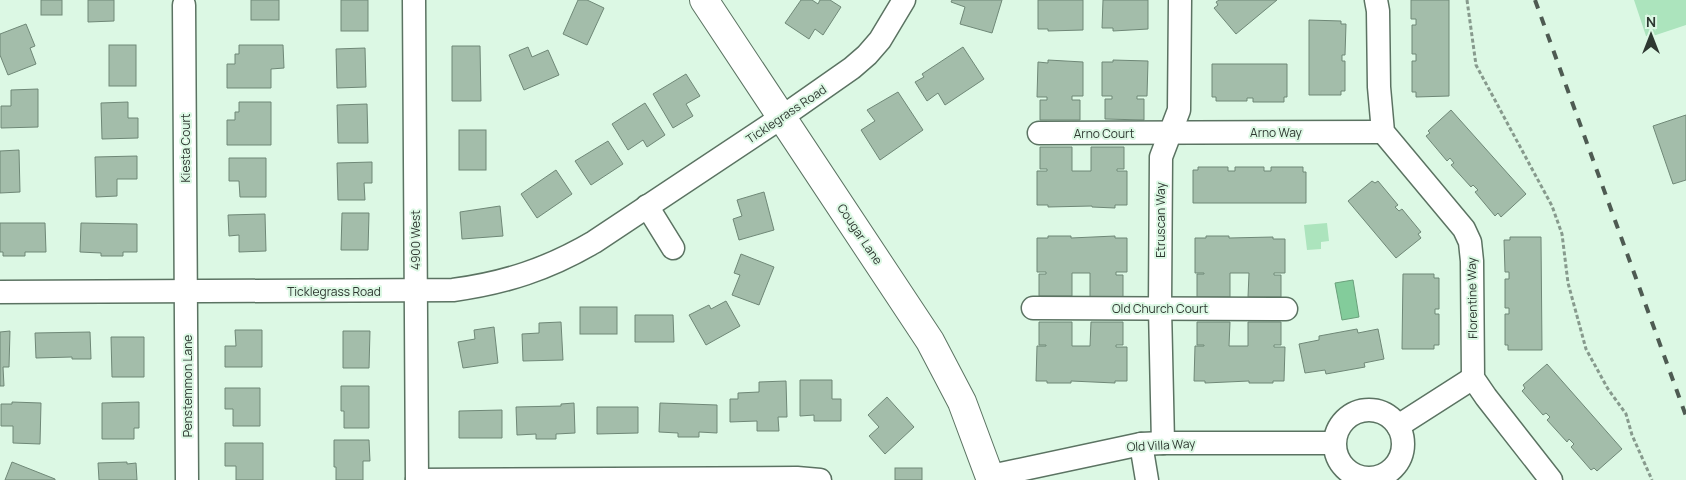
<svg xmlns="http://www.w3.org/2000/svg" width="1686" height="480" viewBox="0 0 1686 480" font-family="Manrope,sans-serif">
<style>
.green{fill:#ace4bd}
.water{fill:#83cc9b;stroke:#6aa07b}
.building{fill:#a3bdaa;stroke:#6f8877}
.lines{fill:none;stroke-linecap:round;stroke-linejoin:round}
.minor-casing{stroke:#5b7362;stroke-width:25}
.secondary-casing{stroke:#5b7362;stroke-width:30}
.path{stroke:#879a8d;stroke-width:3;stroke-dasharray:4 2.5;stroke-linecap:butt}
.minor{stroke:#fff;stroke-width:22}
.secondary{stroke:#fff;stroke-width:28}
.rail{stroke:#4e5b52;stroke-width:4;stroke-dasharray:9 9;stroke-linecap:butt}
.labels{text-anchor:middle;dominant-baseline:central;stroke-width:4;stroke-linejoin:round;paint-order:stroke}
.street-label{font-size:12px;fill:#2e3831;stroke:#dcf8e4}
</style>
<rect width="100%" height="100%" fill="#dcf8e4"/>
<!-- green -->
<g class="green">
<path d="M1634,0H1686V25L1650,37L1646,36Z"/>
<path d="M1327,223L1329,241L1321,242V249L1307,250L1304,225Z"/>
</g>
<!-- water -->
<path class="water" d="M1353,280L1359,317L1342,320L1335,283Z"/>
<!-- building -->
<g class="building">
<rect x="41" y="0" width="21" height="15"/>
<path d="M88,0H114V21L88,22Z"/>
<rect x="251" y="0" width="28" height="20"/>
<rect x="341" y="0" width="27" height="31"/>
<path d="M578,0H587L604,8L587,45L563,34Z"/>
<path d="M801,0H812L818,4L820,0H830L841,7L823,35L815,29L809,39L785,23Z"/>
<path d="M952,0H1002L992,33L960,24L965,7L951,2Z"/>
<path d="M1038,0H1083V30L1048,31V29H1038Z"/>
<path d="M1103,0H1148V29L1113,31V28H1102Z"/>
<path d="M1219,0H1277L1236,34L1214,8L1218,5L1216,2Z"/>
<path d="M1411,0H1449V96L1416,97V92H1412V61H1416V54H1412V25H1416V19H1411Z"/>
<path d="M1309,20L1341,21V24H1346L1345,55H1342V61H1345V91H1341V95H1309Z"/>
<path d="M26,24L35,46L30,48L36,64L8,75L0,55V34Z"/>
<rect x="109" y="45" width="27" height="41"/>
<path d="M239,45H283L284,68L271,69V88H227V64H235V54H239Z"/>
<path d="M452,46H480L481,101H452Z"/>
<path d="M528,47L532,57L548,50L559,75L524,90L509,55Z"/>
<path d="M963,47L984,79L945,105L938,93L927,101L915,82L924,77L922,74Z"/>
<path d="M365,48L366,87L337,88L336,49Z"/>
<path d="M1048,60L1083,62V96H1072V100H1080V120H1040V100H1047V97H1037L1038,62L1048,63Z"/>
<path d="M1113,60L1148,61L1147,96H1137V99H1144V120L1105,119V99H1112V96H1102V62H1113Z"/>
<path d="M1212,64H1287V97H1284V102H1253V98H1247V101H1216V97H1212Z"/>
<path d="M686,74L700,96L686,104L693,116L673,128L653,94Z"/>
<path d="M38,89V127L1,128V106H11V90Z"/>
<path d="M898,92L923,130L880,160L861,130L875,121L867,110Z"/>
<path d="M128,102V118H138V138L102,139L101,103Z"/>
<path d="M239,102H271V145H227V120H235V112H239Z"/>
<path d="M645,103L665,135L647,147L643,140L628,150L612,124Z"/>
<path d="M367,104L368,143H338L337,105Z"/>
<path d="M1451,110L1526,194L1501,217L1498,213L1495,216L1475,192L1478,190L1473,185L1471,187L1451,165L1454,163L1450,158L1447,161L1426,136L1430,133L1428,131Z"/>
<path d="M1686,115V180L1673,184L1653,126Z"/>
<rect x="459" y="130" width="27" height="40"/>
<path d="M608,141L623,164L591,185L575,161Z"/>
<path d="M1040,147H1072V171H1091V147H1124V169H1117V171H1127V205H1115V208L1092,207V206L1048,207V205H1037V171H1047V169H1040Z"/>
<path d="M19,150L20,192L0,193V151Z"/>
<path d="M137,156V179H117V196L96,197L95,157Z"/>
<path d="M229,158H266V197H240L239,181H229Z"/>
<path d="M372,162V183H364L365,200H338L337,163Z"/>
<path d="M1198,167H1228V171H1235V167H1264V171H1271V167H1303V172H1306V203H1193V170H1198Z"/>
<path d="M556,170L572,194L537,218L521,194Z"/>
<path d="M1372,181L1375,183L1378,181L1398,205L1395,207L1399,211L1402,209L1421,232L1418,234L1421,238L1396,258L1348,201Z"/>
<path d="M764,192L774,230L739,240L733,219L742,216L737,200Z"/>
<path d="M500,206L503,236L462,239L460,212Z"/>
<path d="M342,213H369L368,250H341Z"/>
<path d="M265,214L266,251L239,252V235L229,236L228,215Z"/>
<path d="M0,223H45L46,252H25V256H3V252H0Z"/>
<path d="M81,223L137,224V252H123V256H101V253L80,252Z"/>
<path d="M1048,236H1071V238L1115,236V238H1127V272H1116V275H1123V297H1090V273H1072V296H1039V274H1046V272H1037V238H1048Z"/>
<path d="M1206,236H1229V238L1273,237V239H1285V273H1274V275H1281V297H1248L1249,273H1230V297H1197V274H1204V273H1195V238H1206Z"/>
<path d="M1510,237H1541L1542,350H1508V345H1505V314H1509V308H1505V279H1509V272H1505L1504,240H1510Z"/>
<path d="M741,254L774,267L759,305L732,295L740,275L734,273Z"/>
<path d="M1403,274H1434V278H1439V309H1435V314H1439V345H1434V349H1402Z"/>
<path d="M726,301L740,326L706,345L689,315L709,305L711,309Z"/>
<rect x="580" y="307" width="37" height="27"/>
<path d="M635,315H673L674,342H635Z"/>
<path d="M561,322L563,360L523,361L522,334L539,333V323Z"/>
<path d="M1039,322H1072V346H1090L1091,322H1123V345H1116V347H1127V381H1115V383L1071,381V383H1047V381H1036L1037,346H1046V345H1039Z"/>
<path d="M1197,322H1230L1229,346H1248V322H1281V345H1274V347H1285L1284,381H1273V383H1249V381L1205,383V381H1194L1195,346H1204V345H1197Z"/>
<path d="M494,327L498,363L463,368L458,342L475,339L474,330Z"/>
<path d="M1357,329L1358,333L1378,329L1384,359L1364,363L1365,367L1326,374L1325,370L1305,373L1299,344L1319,340V336Z"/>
<path d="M235,330H262V367H225V346H236Z"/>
<path d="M10,331L9,367H3L4,386H0V332Z"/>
<path d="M343,331H370L369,368H343Z"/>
<path d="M90,332L91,359H72V357L36,358L35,333Z"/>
<path d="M111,337H144V377H112Z"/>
<path d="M1547,364L1622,449L1597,471L1594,468L1591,470L1571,447L1574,444L1569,439L1567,442L1547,420L1550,417L1546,413L1543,415L1522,391L1525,388L1523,385Z"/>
<path d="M800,380H832V399H841V421H814V415L800,416Z"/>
<path d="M786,381L787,417H778L779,431H757V421L730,422V399H738V393L759,392V382Z"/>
<path d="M341,386H369V428H344V411H341Z"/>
<path d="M225,388H260V426H233V409H225Z"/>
<path d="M887,397L914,427L885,454L869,436L879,427L868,415Z"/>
<path d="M12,402L41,403L40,444L13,443V426H1V404H12Z"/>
<path d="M139,402V428H134V439H102V403Z"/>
<path d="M574,403L575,433L556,434V439H536V434L517,435L516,407L561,406V404Z"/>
<path d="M660,403L717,405V433L699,432V437H678V433L659,432Z"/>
<path d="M597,407H638V433L597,434Z"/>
<path d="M502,410V438H459V411Z"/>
<path d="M334,440H369L370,461H363V480H336V467H334Z"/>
<path d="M225,443H263V480H236V466H225Z"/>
<path d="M12,462L55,479V480H5Z"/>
<path d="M127,462V464L136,463L137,480H99L98,463Z"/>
<rect x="895" y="468" width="27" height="12"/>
</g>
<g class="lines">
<!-- minor casing -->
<g class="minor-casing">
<g id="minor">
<path d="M414,0L417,480"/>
<path d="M1376,0L1378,11L1379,87L1383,132L1464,229L1470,242L1472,261L1473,378L1486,397L1551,480"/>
<path d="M184,5L187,480"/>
<path d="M1039,133L1383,132"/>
<path d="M647,206L673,248"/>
<path d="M0,292L453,290C505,283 548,269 594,242L782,117L852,68L867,55L880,40L904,0"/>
<path d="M1033,308L1286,309"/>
<circle cx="1369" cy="444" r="34"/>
<path d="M1398,426L1473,378"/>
<path d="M1163,443L1160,308L1161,157L1179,110L1180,0"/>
<path d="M1141,444L1147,480"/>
<path d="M991,476L1141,444L1163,443H1334"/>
<path d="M417,480L797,478L820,480"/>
</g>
</g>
<!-- secondary casing -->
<g class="secondary-casing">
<path id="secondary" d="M704,0L930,341L962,402L991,480"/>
</g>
<!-- path -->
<path class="path" d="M1467,0L1476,65L1552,206L1562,234L1568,283L1586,349L1608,389L1626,414L1632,435L1652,480"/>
<!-- minor -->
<use href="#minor" class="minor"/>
<!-- secondary -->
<use href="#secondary" class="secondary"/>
<!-- rail -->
<path class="rail" d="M1535,0L1686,416"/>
</g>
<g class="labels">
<!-- street labels -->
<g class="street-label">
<text transform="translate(786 114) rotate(-34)">Ticklegrass Road</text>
<text x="1276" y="132">Arno Way</text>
<text x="1104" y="133">Arno Court</text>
<text transform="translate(185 148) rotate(-90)">Kiesta Court</text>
<text transform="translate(1160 220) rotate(-90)">Etruscan Way</text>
<text transform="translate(860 234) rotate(56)">Cougar Lane</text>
<text transform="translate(415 240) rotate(-90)">4900 West</text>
<text x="334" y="291">Ticklegrass Road</text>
<text transform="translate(1472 298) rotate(-91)">Florentine Way</text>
<text x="1160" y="308">Old Church Court</text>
<text transform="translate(187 386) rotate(-90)">Penstemmon Lane</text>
<text transform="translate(1161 445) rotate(-3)">Old Villa Way</text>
</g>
</g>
<!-- north arrow -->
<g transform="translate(1651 35)" stroke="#dcf8e4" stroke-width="4" paint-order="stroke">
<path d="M0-4L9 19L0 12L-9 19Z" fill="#2e3831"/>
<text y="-8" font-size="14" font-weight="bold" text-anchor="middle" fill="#2e3831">N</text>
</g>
</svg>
